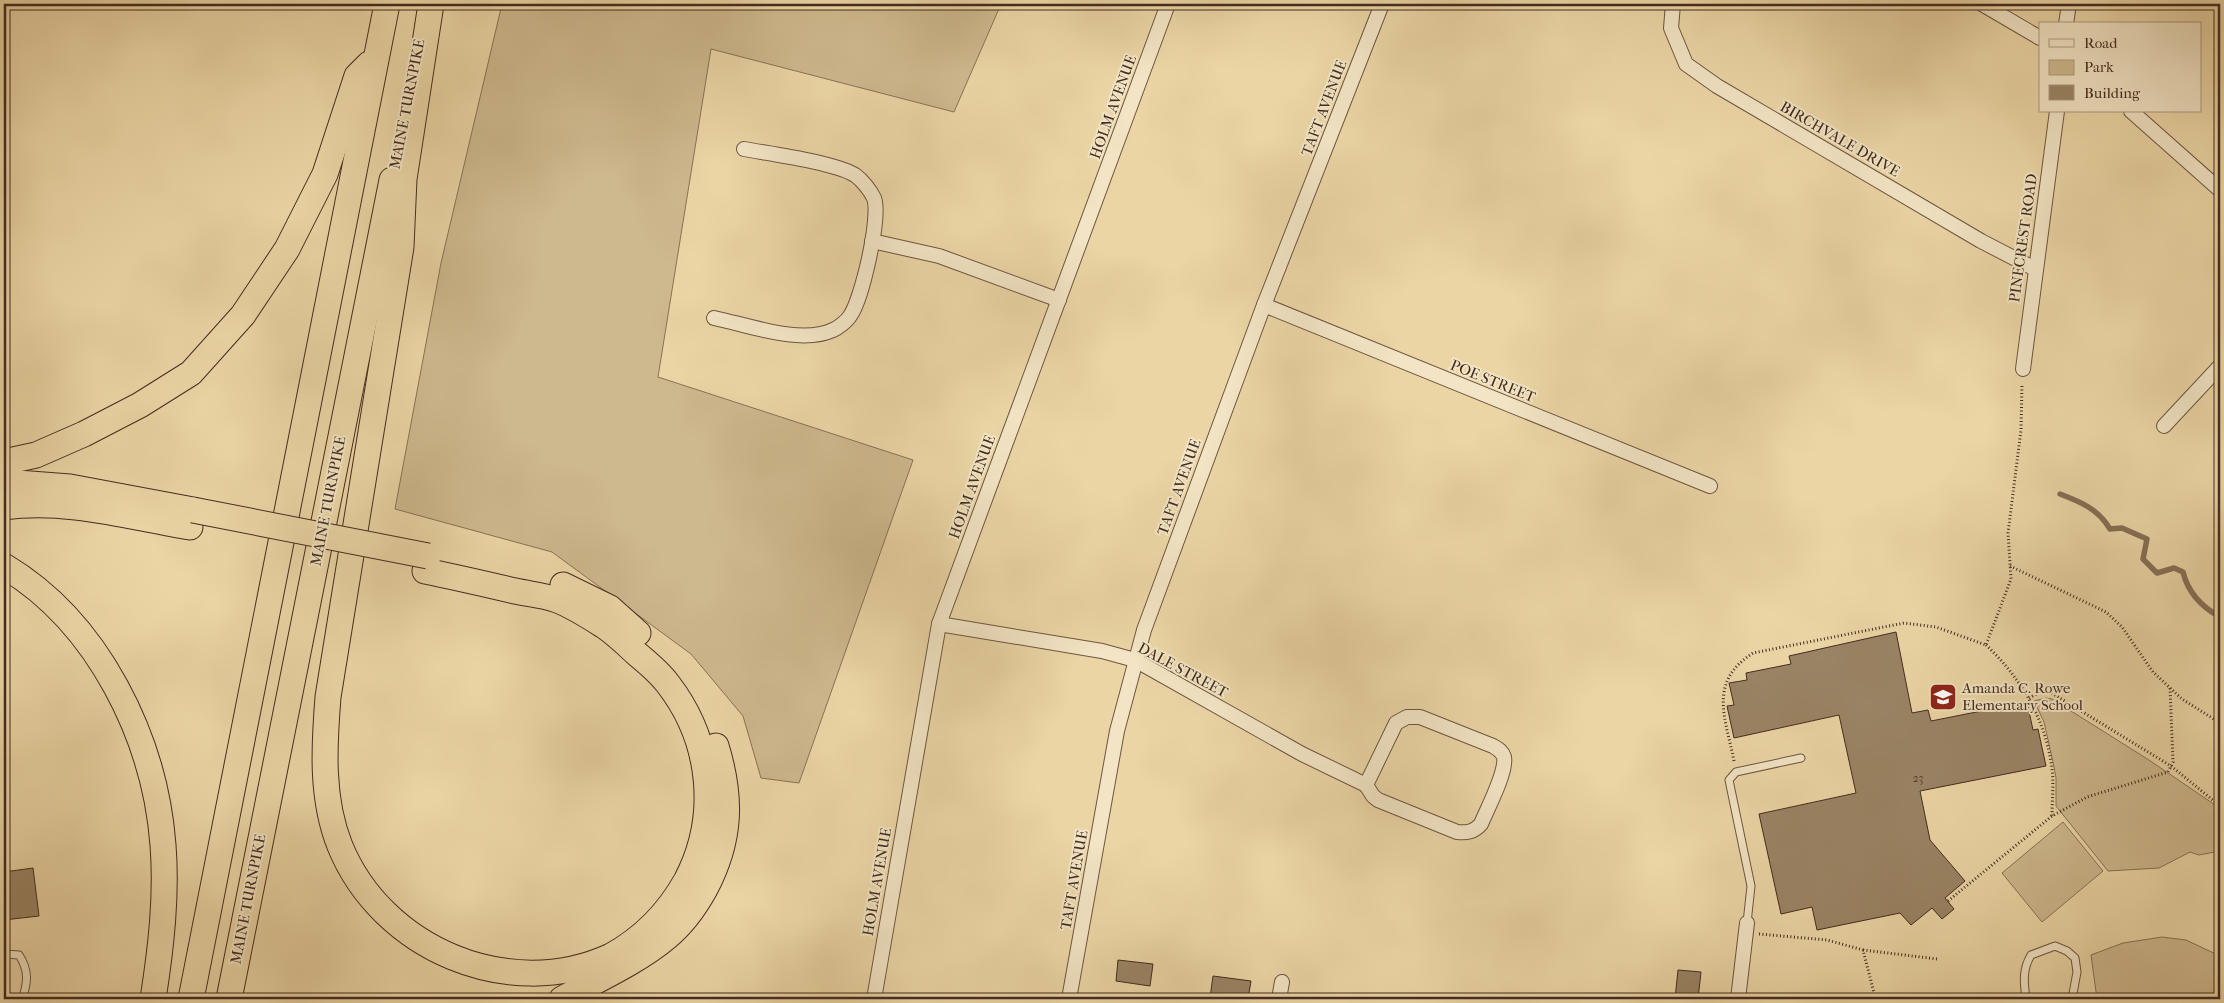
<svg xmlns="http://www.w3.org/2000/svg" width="2224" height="1003" viewBox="0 0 2224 1003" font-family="'IM FELL French Canon',serif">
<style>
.green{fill:#ceb88e;stroke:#887257}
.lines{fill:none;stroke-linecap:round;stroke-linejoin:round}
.stream{stroke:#866f55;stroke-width:5.5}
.building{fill:#9a8465;stroke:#432c20}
.lane-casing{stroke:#6d5641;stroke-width:9}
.street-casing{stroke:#6d5641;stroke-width:16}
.highway-casing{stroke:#432c20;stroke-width:27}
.path{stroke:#432c20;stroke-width:3;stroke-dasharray:1 2.5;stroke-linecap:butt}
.lane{stroke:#f2e4c4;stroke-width:7}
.street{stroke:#f2e4c4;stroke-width:14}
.highway{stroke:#ebd5a5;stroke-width:25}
.highway-bridge-casing{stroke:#432c20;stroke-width:27;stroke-linecap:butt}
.highway-bridge{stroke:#ebd5a5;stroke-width:25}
.labels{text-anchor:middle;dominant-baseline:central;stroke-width:4;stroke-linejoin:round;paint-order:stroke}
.number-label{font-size:12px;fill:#594231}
.street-label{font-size:15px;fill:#432c20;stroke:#f2e4c4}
.poi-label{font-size:15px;fill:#432c20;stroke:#f2e4c4;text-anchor:start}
</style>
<rect width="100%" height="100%" fill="#ebd5a5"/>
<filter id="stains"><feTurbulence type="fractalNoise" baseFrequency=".004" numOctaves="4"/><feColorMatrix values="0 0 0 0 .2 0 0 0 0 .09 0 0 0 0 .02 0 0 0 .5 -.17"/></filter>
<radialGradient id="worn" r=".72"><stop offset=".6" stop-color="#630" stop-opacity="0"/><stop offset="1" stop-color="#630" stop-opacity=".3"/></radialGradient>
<!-- green -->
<g class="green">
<path d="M502,4H1001L954,112L711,49L658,377L913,460L799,783L761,778L743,716L691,654L552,552L395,509L441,263Z"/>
<path d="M2046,698L2052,699L2149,760L2218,807L2220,812V851L2199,855L2190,852L2159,868L2108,871L2056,806V778L2053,762L2044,722L2034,701Z"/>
<path d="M2063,822L2103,871L2042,922L2002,873Z"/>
<path d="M2162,937L2186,940L2220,956V999H2097L2091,955L2123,943Z"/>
</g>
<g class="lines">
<!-- stream -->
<path class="stream" d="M2060,494C2081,502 2098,509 2110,529L2122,528L2147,539L2143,559L2157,573L2174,568L2183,572C2188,593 2202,607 2220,617"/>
</g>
<!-- building -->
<g class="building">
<path d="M1896,632L1912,713L1928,710L1931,721L2027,702L2033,730L2038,729L2046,766L1920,791L1930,840L1965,881L1945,898L1954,909L1942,919L1932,908L1911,925L1900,913L1817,930L1812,907L1781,914L1759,814L1856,793L1839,715L1734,738L1727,706L1734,705L1729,683L1747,680L1746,673L1791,664L1789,656Z"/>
<path d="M33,868L39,916L4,920V872Z"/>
<path d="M1118,960L1153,964L1150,986L1116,981Z"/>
<path d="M1678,970L1701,972L1698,999H1675Z"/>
<path d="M1213,976L1251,981L1248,999L1210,998Z"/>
</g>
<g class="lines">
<!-- lane casing -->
<g class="lane-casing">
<g id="lane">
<path d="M1747,923L1751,886L1729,780L1736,772L1801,758"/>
<path d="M4,954L19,955C29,970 28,983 22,999"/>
<path d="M2026,999C2024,983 2022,970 2031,955L2055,946L2067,951L2075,958L2077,972L2072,999"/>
</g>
</g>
<!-- street casing -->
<g class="street-casing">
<g id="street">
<path d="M1673,4L1671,28L1686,64L1717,86L1981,241L2035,269"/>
<path d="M1982,4L2040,38"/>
<path d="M2066,24L2069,4"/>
<path d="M2131,111L2220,190"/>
<path d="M872,241L939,256L1059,300"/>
<path d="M1264,305L1710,486"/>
<path d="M714,318C748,325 801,345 833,330C838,328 847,321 850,316C862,299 881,217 874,198C870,190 862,180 855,175C833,162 771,154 744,149"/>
<path d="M2023,369L2057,111"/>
<path d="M2164,426L2220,366"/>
<path d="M939,624L1102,651L1135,660L1302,754L1366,785"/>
<path d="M1407,717H1420L1493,746C1498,749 1502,751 1504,757C1507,772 1487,809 1481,824C1474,832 1467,833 1457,832L1378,800L1373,796L1366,785L1396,723Z"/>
<path d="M874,999L939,624L1168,4"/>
<path d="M1069,999L1117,731L1144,630L1264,305L1382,4"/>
<path d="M1279,999L1282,982"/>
<path d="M1738,999L1747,923"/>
</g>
</g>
<!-- highway casing -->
<g class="highway-casing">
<g id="highway">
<path d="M4,462L36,455L84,434L140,405L191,373L243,315L287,249L325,174L357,76L369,64"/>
<path d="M4,482L70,487L193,510"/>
<path d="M4,507C65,498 130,517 190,527"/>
<path d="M4,566C98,622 155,738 163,845C167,896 161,948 153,999"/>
<path d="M425,571C455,577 485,584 515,591C528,594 544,595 557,600C573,606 590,617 604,626C616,634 626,644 637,654C648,663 659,672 668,684C712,741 720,817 686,881C668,913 644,938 611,956C509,1003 382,949 340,846C321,799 324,747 328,697L401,247L404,179L431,4"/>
<path d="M563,585L610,608L638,633"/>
<path d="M191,999L387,4"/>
<path d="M229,999L392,180"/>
<path d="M562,999C595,981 639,961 667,937C683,924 695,907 705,889C731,840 732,798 716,746"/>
</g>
</g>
<!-- path -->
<g class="path">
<path d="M2010,566L2106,612L2122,627L2153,672L2182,699L2220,723"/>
<path d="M1986,645C2021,678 2046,720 2052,769C2054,784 2052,800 2052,816"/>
<path d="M2029,698L2040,692H2050L2171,766L2220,806"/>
<path d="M1734,761C1725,716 1708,682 1753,653L1904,623L1936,627L1986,645L2011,579L2008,533L2021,430L2022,384"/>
<path d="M1948,901L2052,816L2087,797L2168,772L2173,762L2170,688"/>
<path d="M1759,934L1827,940L1863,950L1874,993L1873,999"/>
<path d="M1863,950L1937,959"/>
</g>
<!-- lane -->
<use href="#lane" class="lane"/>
<!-- street -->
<use href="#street" class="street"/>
<!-- highway -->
<use href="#highway" class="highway"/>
<!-- highway-bridge casing -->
<g class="highway-bridge-casing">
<path id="highway-bridge" d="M193,510L428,556"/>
</g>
<!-- highway-bridge -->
<use href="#highway-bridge" class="highway-bridge"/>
</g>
<!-- icons -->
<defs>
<g id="school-square" transform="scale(1.4375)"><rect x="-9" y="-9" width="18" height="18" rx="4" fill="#8f2418" stroke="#f2e4c4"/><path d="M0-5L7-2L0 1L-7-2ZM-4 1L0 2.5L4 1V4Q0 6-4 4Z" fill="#fff"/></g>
</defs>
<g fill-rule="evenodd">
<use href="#school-square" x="1943" y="697"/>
</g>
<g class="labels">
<!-- number labels -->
<g class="number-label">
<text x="1918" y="778">23</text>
</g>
<!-- street labels -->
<g class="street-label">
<text transform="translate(407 104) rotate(-79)">MAINE TURNPIKE</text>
<text transform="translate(1113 107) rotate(-70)">HOLM AVENUE</text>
<text transform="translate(1324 108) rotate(-69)">TAFT AVENUE</text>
<text transform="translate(1840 139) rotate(30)">BIRCHVALE DRIVE</text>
<text transform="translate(2023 238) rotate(-82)">PINECREST ROAD</text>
<text transform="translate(1493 381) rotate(22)">POE STREET</text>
<text transform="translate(972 487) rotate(-70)">HOLM AVENUE</text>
<text transform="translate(1179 487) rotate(-70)">TAFT AVENUE</text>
<text transform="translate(328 501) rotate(-79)">MAINE TURNPIKE</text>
<text transform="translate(1183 670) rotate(28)">DALE STREET</text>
<text transform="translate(1074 880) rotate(-80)">TAFT AVENUE</text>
<text transform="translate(877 882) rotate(-80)">HOLM AVENUE</text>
<text transform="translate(248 899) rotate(-79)">MAINE TURNPIKE</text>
</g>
<!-- poi labels -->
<g class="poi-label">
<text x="1962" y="688">Amanda C. Rowe<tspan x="1962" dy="17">Elementary School</tspan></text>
</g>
</g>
<!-- margin -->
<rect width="2224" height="1003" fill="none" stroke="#ebd5a5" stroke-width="20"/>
<rect x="5" y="5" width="2214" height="993" fill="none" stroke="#432c20" stroke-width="2.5"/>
<rect x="10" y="10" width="2204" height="983" fill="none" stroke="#432c20"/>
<!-- legend -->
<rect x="2039" y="22" width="162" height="90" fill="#f2e4c4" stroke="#ac9a82"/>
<rect x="2049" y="39" width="25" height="8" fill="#f2e4c4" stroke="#ac9a82"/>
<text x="2084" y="48" font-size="15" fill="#432c20">Road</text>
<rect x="2049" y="60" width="25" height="15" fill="#ceb88e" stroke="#ac9a82"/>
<text x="2084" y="72" font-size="15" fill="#432c20">Park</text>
<rect x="2049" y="85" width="25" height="15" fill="#9a8465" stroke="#ac9a82"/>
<text x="2084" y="98" font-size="15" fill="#432c20">Building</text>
<rect width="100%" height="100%" filter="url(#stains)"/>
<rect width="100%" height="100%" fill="url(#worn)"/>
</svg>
